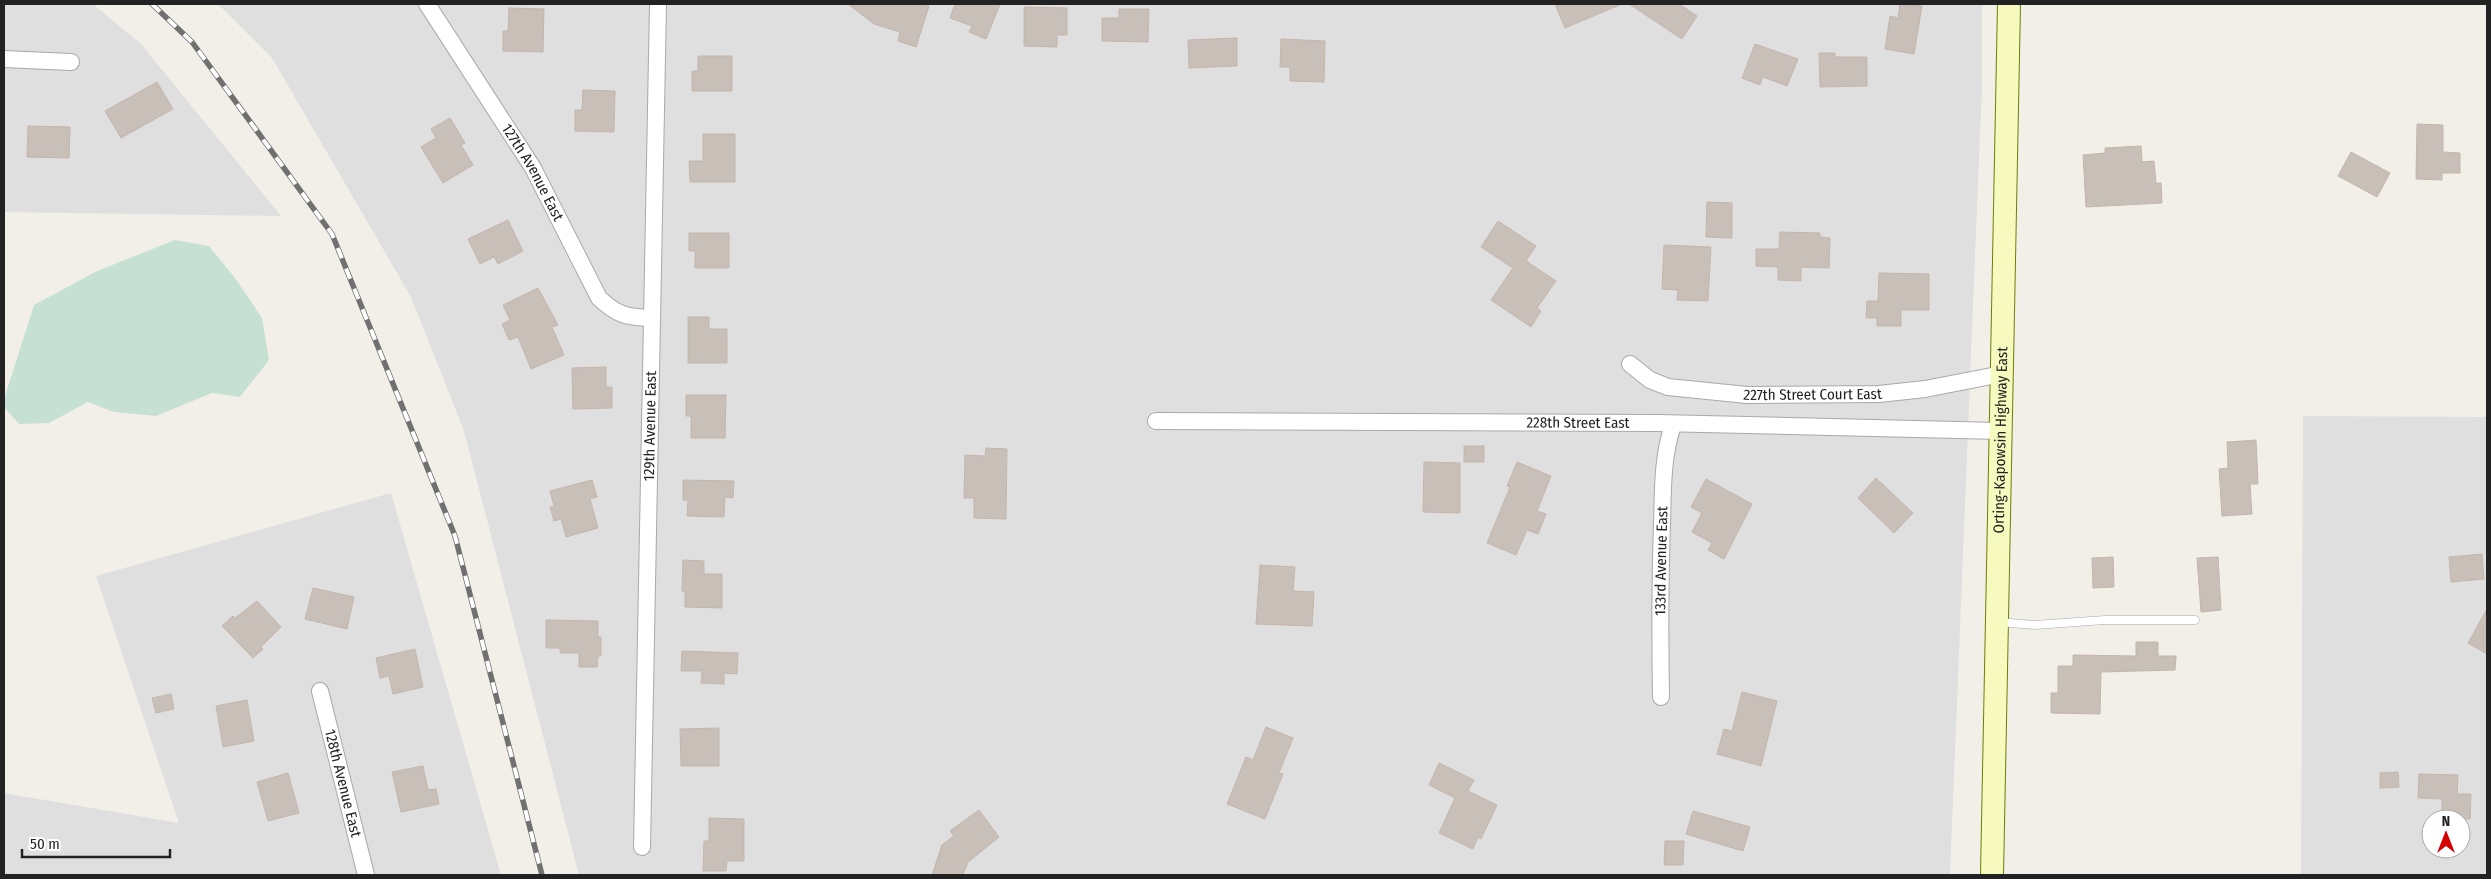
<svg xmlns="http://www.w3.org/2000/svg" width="2491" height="879" viewBox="0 0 2491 879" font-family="'Fira Sans Condensed',sans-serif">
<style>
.residential{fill:#e0dfdf;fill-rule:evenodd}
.wetland{fill:#c6e0d4}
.building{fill:#c7bfb8;stroke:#c4b6ab}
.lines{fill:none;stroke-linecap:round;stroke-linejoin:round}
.lane-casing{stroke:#a9a9a9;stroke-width:9}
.street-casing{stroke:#a9a9a9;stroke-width:18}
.secondary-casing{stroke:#707d05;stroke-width:24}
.lane{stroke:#fff;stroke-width:8}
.street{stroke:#fff;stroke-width:16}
.secondary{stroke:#f7fabf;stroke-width:22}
.rail-casing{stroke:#707070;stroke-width:5.5}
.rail{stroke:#fff;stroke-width:4;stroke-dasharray:11;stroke-linecap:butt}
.labels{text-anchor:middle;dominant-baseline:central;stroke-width:4.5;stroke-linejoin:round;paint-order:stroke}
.street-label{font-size:15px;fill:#222;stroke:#fff}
</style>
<rect width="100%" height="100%" fill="#f2efe9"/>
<!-- residential -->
<g class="residential">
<path d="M4,4H93L141,44L281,216L4,212Z"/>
<path d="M218,4H1982V84L1950,875H579L464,431L411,297L272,58Z"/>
<path d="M2303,416L2487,417V875H2301ZM2431,819H2461V849H2431Z"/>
<path d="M391,493L501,875H4V793L179,823L96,576Z"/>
</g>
<!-- wetland -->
<path class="wetland" d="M175,240L209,246L235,278L262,318L269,360L240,397L212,393L156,416L114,412L88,402L49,423L19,424L4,407V399L34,305L97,271Z"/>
<!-- building -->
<g class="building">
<path d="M848,4H920L929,6L916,47L898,41L900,32L874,24Z"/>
<path d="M955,4H1000L986,39L969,32L972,26L950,18Z"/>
<path d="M1555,4H1622L1565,28Z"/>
<path d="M1629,4H1679L1697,16L1682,39Z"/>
<path d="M1900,4L1922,6L1914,54L1885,49L1890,16L1898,18Z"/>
<path d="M1024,7L1067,8V35H1057V47L1024,46Z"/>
<path d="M509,8L544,9L543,52L503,51V31H508Z"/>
<path d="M1119,9H1149L1148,42L1102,41V18H1119Z"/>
<path d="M1237,38V66L1189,68L1188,40Z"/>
<path d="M1281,39L1325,41L1324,82L1290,81V67H1280Z"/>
<path d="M1755,44L1798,59L1787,86L1763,77L1760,85L1742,78Z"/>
<path d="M1819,53H1835V57H1867V86L1820,87Z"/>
<path d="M698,56H732V91H692V71H698Z"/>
<path d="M157,82L173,109L121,138L105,111Z"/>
<path d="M583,90L615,91L614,132L575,131V110H582Z"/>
<path d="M450,118L465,143L461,145L473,165L443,183L421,147L436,138L431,129Z"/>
<path d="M2417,124L2443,125V152L2460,153V173H2442V180L2416,179Z"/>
<path d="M28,126L70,127L69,158L27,157Z"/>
<path d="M703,134H735V182H690L689,161H703Z"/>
<path d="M2141,146L2142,162L2154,161L2156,183H2161L2162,203L2086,207L2083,155L2105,153V148Z"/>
<path d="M2351,152L2390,173L2377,197L2338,176Z"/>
<path d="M1707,202L1732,203V238L1706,237Z"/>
<path d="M508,220L523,251L498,264L494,257L480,264L468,239Z"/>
<path d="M1498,221L1536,246L1526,261L1556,281L1537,308L1541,311L1531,327L1491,300L1513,268L1481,247Z"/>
<path d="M1780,232L1820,233V237L1830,238L1829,268L1801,267V281L1778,280V267L1756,266V249H1779Z"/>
<path d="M689,233H729V268H695V251H689Z"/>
<path d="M1664,245L1711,247L1708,301L1677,300L1678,290L1662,289Z"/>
<path d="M1879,273L1929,274V310H1901V326H1877V318H1866L1867,301H1878Z"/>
<path d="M538,288L558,325L552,327L564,355L531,369L518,337L509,340L502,324L510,320L503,305Z"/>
<path d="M688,317H709V329H727V363H688Z"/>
<path d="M606,367V387H612V408L573,409L572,368Z"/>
<path d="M686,395H726L725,438H691V416H686Z"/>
<path d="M2256,440L2258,484H2250L2252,514L2222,516L2219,469L2228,468L2227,442Z"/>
<rect x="1464" y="446" width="20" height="16"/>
<path d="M986,448L1007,449L1006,519L974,518V498H964L965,455L985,456Z"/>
<path d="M1424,462L1460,463V513L1423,512Z"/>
<path d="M1517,462L1551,476L1537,511L1546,514L1538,534L1527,530L1516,555L1487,543L1510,487L1507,486Z"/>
<path d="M1876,478L1913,513L1894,533L1858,498Z"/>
<path d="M1706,479L1752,504L1724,559L1708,550L1712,543L1692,532L1702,513L1691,507Z"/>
<path d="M592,480L597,497L590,499L598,528L566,537L561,519L554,521L550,507L554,506L550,491Z"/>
<path d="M683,480L734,481L733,498L725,497L724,517L687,516L688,500H683Z"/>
<path d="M2482,554L2484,579L2451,582L2449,557Z"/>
<path d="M2113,557L2114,587L2093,588L2092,558Z"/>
<path d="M2218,557L2221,610L2201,612L2197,558Z"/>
<path d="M683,560L704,561V574H722V608L685,607V591H682Z"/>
<path d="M1260,565L1295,567L1293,591L1314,592L1312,626L1256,624Z"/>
<path d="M313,588L354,597L347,629L305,619Z"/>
<path d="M257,601L281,627L261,647L263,649L253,658L222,626L233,616L235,618Z"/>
<path d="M2487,609V654L2468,643Z"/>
<path d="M546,620L598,621V637H601V656H598L597,667H579V653H560V648H546Z"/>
<path d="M2136,642H2158V656H2176L2175,670L2101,672L2100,714L2051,713V693H2058V666H2073V655L2136,656Z"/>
<path d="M415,649L423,687L393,694L389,676L380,678L376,658Z"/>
<path d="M682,651L738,653L737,674L724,673V684L701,683L702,671H681Z"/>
<path d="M1742,692L1777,701L1761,766L1717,754L1724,729L1732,731Z"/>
<path d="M171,694L174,709L156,713L152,698Z"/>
<path d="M247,700L254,741L223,747L216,706Z"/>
<path d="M1266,727L1293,738L1279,773L1283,774L1265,819L1227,804L1246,757L1253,760Z"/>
<path d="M719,728V766H681L680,729Z"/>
<path d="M1439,763L1474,780L1468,791L1497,805L1481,839L1478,837L1473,849L1439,833L1455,798L1429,785Z"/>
<path d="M423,766L428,790L436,789L439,804L401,812L392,772Z"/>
<path d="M2398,772L2399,787L2380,788V773Z"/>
<path d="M288,773L299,813L268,821L257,782Z"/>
<path d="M2419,774L2458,775L2457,794H2471L2470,819H2442V799L2418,798Z"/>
<path d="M979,810L999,837L968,862L963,875H932L942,845L954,836L950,831Z"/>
<path d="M1693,811L1750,827L1743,851L1686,834Z"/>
<path d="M709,818L744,819V861H727L726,871H703L704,841H709Z"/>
<path d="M1665,841H1684L1683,865H1664Z"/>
</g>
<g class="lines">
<!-- lane casing -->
<g class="lane-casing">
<path id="lane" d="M1999,622L2035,625L2105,620H2195"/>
</g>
<!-- street casing -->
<g class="street-casing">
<g id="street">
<path id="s1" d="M427,4L533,168L599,298C617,315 626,317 650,318"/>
<path d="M4,59L71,62"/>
<path id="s2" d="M1630,364L1650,380L1668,387L1747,395L1879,394L1925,389L2002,374"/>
<path id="s3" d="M1156,421L1658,423L2000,431"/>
<path id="s4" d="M320,691L366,875"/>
<path id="s5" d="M1661,697C1660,639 1660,582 1662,524C1663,491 1662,457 1673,425"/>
<path id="s6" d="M642,847L658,4"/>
</g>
</g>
<!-- secondary casing -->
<g class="secondary-casing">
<g id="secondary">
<path id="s7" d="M1992,875L2009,4"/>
</g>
</g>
<!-- lane -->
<use href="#lane" class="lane"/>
<!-- street -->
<use href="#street" class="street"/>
<!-- secondary -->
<use href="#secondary" class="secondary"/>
<!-- rail casing -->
<g class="rail-casing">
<path id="rail" d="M152,4L192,42L332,234L455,536L542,875"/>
</g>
<!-- rail -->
<use href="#rail" class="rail"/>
</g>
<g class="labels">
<!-- street labels -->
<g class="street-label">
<text stroke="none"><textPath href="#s1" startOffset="199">127th Avenue East</textPath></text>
<text stroke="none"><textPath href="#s2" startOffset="190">227th Street Court East</textPath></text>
<text stroke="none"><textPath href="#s3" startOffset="422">228th Street East</textPath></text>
<text stroke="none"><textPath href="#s6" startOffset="421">129th Avenue East</textPath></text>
<text stroke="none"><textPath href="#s7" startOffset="435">Orting-Kapowsin Highway East</textPath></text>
<text stroke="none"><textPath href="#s5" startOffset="136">133rd Avenue East</textPath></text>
<text stroke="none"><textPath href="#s4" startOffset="95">128th Avenue East</textPath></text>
</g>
</g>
<!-- border -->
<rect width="2491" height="879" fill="none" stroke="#222222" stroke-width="10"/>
<!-- north arrow -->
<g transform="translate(2446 834)"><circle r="24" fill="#ffffff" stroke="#a7a7a7"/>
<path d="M0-4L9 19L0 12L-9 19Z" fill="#d40000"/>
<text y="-8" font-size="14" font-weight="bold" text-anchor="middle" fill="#222222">N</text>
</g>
<!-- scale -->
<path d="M22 849v8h148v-8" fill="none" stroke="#222222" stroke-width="2.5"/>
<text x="30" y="849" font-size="15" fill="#222222" stroke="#ffffff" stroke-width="4" paint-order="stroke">50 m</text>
</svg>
